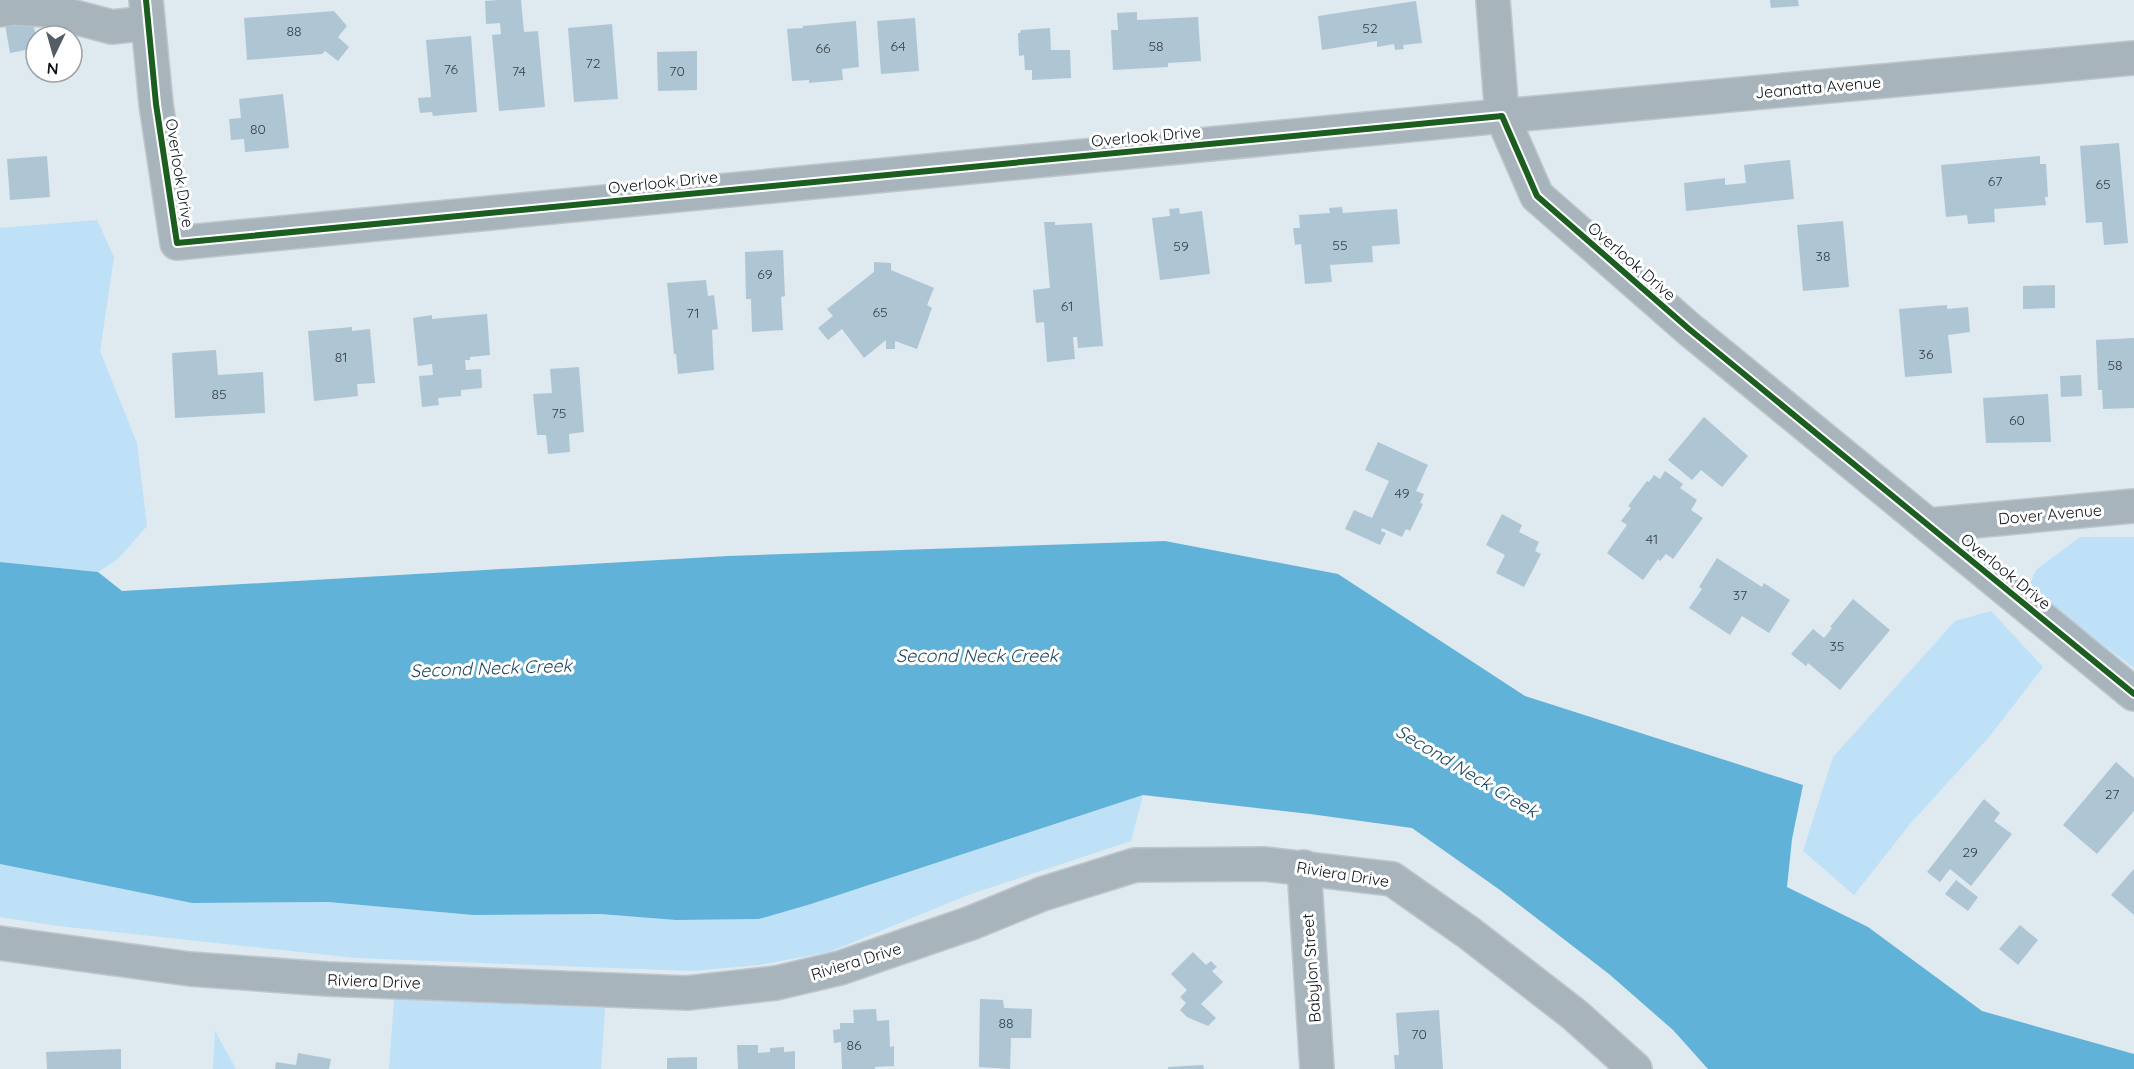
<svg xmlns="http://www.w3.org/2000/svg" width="2134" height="1069" viewBox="0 0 2134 1069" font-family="Quicksand,sans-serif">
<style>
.green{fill:#bee1f7}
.water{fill:#61b2d8}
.building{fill:#aec6d4}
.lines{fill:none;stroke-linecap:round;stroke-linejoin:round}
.minor-casing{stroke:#bec6cb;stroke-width:36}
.minor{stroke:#a7b4bc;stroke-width:33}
.cycleway-casing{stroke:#fff;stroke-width:10}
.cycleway{stroke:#1b5e20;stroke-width:6}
.labels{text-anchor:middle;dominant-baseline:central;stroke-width:6;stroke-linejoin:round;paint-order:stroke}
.number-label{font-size:14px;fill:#343f46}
.street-label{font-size:16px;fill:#0b1216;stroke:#fff}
.water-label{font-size:18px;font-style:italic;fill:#1d485f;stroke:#fff}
</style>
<rect width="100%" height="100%" fill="#dee9f0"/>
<!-- green -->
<g class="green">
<path d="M97,220L114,257L100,351L137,443L147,526L118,559L98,572L0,562V228Z"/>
<path d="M2080,537H2134V668L2028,588L2036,570Z"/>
<path d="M1991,611L2043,667L1989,737L1910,824L1854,895L1803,851L1833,757L1955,621Z"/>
<path d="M1143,795L1131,841L968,895L829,952L759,965L692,971L356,958L58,926L0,917V864L192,903L328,902L473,915L600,914L676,920L759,919L811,904Z"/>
<path d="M394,999L605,1008L601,1069H389Z"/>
<path d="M215,1031L236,1069H213Z"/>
</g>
<!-- water -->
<path class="water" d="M1165,541L1338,574L1525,696L1803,785L1792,839L1787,887L1868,927L1982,1011L2134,1054V1069H1708L1673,1030L1609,974L1500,890L1412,828L1310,814L1143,795L811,904L759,919L676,920L600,914L473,915L328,902L192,903L0,864V562L98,572L122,591L728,556Z"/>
<!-- building -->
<g class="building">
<path d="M498,0H521L524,32L538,31L545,107L499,111L492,35L501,34L500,23L486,24L485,1Z"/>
<path d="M1770,0H1798L1799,6L1771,8Z"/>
<path d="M1416,1L1422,43L1403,45L1404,49L1395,50L1394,44L1377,47V41L1322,50L1318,16Z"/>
<path d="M334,11L347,26L338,37L349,47L338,61L325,51L322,54L247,60L244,18Z"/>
<path d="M1137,12V20L1198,17L1201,61L1168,63V67L1113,70L1111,30H1118L1117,13Z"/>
<path d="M31,13L36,37V48L10,53L4,19Z"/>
<path d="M915,18L919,71L881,74L877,21Z"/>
<path d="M856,21L859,67L842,69L843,80L809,83V80L792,81L787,29L803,28V26Z"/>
<path d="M612,24L618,99L574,102L568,28Z"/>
<path d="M1050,28L1051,50H1070L1071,78L1032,80V70H1025L1024,55L1019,56L1018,33H1020L1021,30Z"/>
<path d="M471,36L477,112L433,116L432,112L420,113L418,98L431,97L426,40Z"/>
<path d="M697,51V90L658,91L657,52Z"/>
<path d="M283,94L289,148L245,152L244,139L231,140L229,119L241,118L239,99Z"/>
<path d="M2119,143L2128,243L2104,245L2102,222L2086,223L2080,146Z"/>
<path d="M47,156L50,197L10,200L7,159Z"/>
<path d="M2040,156V164H2046L2048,197H2045L2046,205L1994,209L1995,222L1968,224L1967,215L1946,217L1941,165Z"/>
<path d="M1790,160L1794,199L1686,211L1684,183L1725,178V185L1746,183L1744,165Z"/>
<path d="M1342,207L1343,213L1397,209L1400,244L1372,246L1373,262L1330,265L1332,282L1305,284L1301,244L1295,245L1293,228H1300L1299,215L1330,213L1329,208Z"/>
<path d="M1179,208L1180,214L1202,211L1210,274L1160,280L1152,218L1170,216L1169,209Z"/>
<path d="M1843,221L1849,287L1803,291L1797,225Z"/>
<path d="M1044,222H1055V225L1092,223L1103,346L1078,348L1077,337H1073L1075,359L1047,362L1044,322L1036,323L1033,290L1050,288Z"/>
<path d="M783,250L785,296L781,297L783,330L752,332L751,299H746L745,252Z"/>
<path d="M874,262L891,263V270L934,288L927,305L932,308L917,349L895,341V349H886V340L864,358L842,329L828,340L818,328L833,316L827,309L874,272Z"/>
<path d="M706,280L708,296L714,295L718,329L712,330L714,370L678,374L676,354H674L667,283Z"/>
<path d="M2055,285V308L2023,309V286Z"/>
<path d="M1947,305V309L1968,307L1970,332L1948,335L1952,373L1905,377L1899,309Z"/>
<path d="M487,314L490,355L470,357V360H465L466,370L481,369L482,388L461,390V396L438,398L439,405L422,407L419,376L433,375L432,364L418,366L413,318L432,315V319Z"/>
<path d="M352,327V331L370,329L375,383L357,384L358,396L314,401L308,331Z"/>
<path d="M2134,338V408L2103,409L2102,390H2098L2096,340Z"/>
<path d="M216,350L218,375L263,372L265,413L175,418L172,353Z"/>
<path d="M579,367L584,432L569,434L570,452L548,454L546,435H537L533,394L552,393L550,369Z"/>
<path d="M2081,375L2082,396L2061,397L2060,376Z"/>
<path d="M2048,394L2051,442L1986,443L1983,398Z"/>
<path d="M1704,417L1748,456L1722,487L1701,470L1692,480L1668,460Z"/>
<path d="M1378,442L1428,465L1416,491L1424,494L1420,503L1423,504L1410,531L1406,529L1402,537L1382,528L1381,531L1386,533L1380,545L1345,529L1354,510L1372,518L1389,481L1365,470Z"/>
<path d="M1665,471L1683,484L1680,488L1697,500L1691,510L1703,518L1673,559L1666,554L1660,561L1658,559L1643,580L1607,553L1627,525L1621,521L1631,508L1628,506L1647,481L1649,482L1654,475L1660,479Z"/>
<path d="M1502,514L1522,525L1519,532L1539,542L1535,551L1541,554L1524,587L1496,573L1505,555L1486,545Z"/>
<path d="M1717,558L1762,587L1764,583L1790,600L1769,633L1742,616L1730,635L1689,608L1702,589L1699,587Z"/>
<path d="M1853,599L1890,630L1840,690L1808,663L1806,666L1791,654L1813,629L1824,638L1832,628L1830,627Z"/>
<path d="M2116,762L2134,778V811L2097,854L2063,825Z"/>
<path d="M1984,799L2000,813L1994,821L2012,834L1971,886L1950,869L1940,882L1927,872Z"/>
<path d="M2134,869V915L2111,895Z"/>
<path d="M1956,880L1978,897L1968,911L1945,894Z"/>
<path d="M2020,925L2038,940L2018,965L1999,949Z"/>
<path d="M1193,952L1206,965L1211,961L1217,967L1212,971L1223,982L1201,1004L1216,1018L1208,1026L1187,1017L1180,1010L1186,1003L1180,997L1187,990L1171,974Z"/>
<path d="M980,999L1003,1000L1004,1008L1032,1009L1031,1038H1011L1010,1069L979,1067Z"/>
<path d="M876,1009L877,1021L889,1020L890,1047L894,1046V1066L875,1067V1069H842L841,1042L834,1043L833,1030L840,1029V1023H854L853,1010Z"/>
<path d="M1439,1010L1443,1069H1395L1394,1055H1399L1396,1013Z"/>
<path d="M737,1045H758V1053L770,1052V1048L784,1047V1052L795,1051V1069H738Z"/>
<path d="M121,1049V1069H47L46,1052Z"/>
<path d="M298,1053L331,1059L329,1069H275L276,1062L296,1065Z"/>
<path d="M697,1057V1069H667V1058Z"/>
<path d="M1203,1065L1204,1069H1168V1067Z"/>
</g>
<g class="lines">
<!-- minor casing -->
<g class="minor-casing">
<g id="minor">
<path d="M146,0L156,104L177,243L1502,116L1537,196L1689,329L2134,694"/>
<path d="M1493,0L1502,116L2134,58"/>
<path d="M0,10L15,8L48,10L112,27L148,23"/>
<path d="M1930,525L2134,506"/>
<path d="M1304,867L1317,1069"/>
<path d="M0,943L190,969L327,979L687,993L776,983L840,968L971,923L1042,894L1135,865L1264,864L1392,879L1469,933L1575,1015L1635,1069"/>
</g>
</g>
<!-- minor -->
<use href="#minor" class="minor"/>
<!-- cycleway casing -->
<g class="cycleway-casing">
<path id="cycleway" d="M146,0L156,104L177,243L1502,116L1537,196L1689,329L2134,694"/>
</g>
<!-- cycleway -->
<use href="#cycleway" class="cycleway"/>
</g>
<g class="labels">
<!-- number labels -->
<g class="number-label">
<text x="1370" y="28">52</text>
<text x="294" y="31">88</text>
<text x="898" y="46">64</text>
<text x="1156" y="46">58</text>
<text x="823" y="48">66</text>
<text x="593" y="63">72</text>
<text x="451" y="69">76</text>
<text x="519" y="71">74</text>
<text x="677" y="71">70</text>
<text x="258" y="129">80</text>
<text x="1995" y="181">67</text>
<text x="2103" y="184">65</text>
<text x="1340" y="245">55</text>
<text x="1181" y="246">59</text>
<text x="1823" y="256">38</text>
<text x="765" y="274">69</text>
<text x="1067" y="306">61</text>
<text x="880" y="312">65</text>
<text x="693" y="313">71</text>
<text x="1926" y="354">36</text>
<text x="341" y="357">81</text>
<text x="2115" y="365">58</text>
<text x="219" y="394">85</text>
<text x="559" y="413">75</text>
<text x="2017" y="420">60</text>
<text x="1402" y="493">49</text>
<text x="1652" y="539">41</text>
<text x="1740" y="595">37</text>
<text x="1837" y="646">35</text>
<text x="2112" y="794">27</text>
<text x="1970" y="852">29</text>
<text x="1006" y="1023">88</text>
<text x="1419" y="1034">70</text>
<text x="854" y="1045">86</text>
</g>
<!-- street labels -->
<g class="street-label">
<text transform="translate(1818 87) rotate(-5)">Jeanatta Avenue</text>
<text transform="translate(1146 136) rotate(-5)">Overlook Drive</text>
<text transform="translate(180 173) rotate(81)">Overlook Drive</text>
<text transform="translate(663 182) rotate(-6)">Overlook Drive</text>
<text transform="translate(1632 261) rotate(41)">Overlook Drive</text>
<text transform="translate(2050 514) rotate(-5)">Dover Avenue</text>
<text transform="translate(2006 571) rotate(39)">Overlook Drive</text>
<text transform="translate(1343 874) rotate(9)">Riviera Drive</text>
<text transform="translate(856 961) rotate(-17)">Riviera Drive</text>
<text transform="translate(1311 968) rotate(-94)">Babylon Street</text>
<text transform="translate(374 981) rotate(2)">Riviera Drive</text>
</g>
<!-- water labels -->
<g class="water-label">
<text x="977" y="655">Second Neck Creek</text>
<text transform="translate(491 668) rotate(-2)">Second Neck Creek</text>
<text transform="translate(1467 771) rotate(31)">Second Neck Creek</text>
</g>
</g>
<!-- north arrow -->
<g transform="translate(54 54) rotate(185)"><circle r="28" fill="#ffffff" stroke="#9da0a2" stroke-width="1.5"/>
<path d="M0-4.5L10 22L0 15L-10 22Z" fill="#555d62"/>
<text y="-9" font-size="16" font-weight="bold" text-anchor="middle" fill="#0b1216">N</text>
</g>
</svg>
